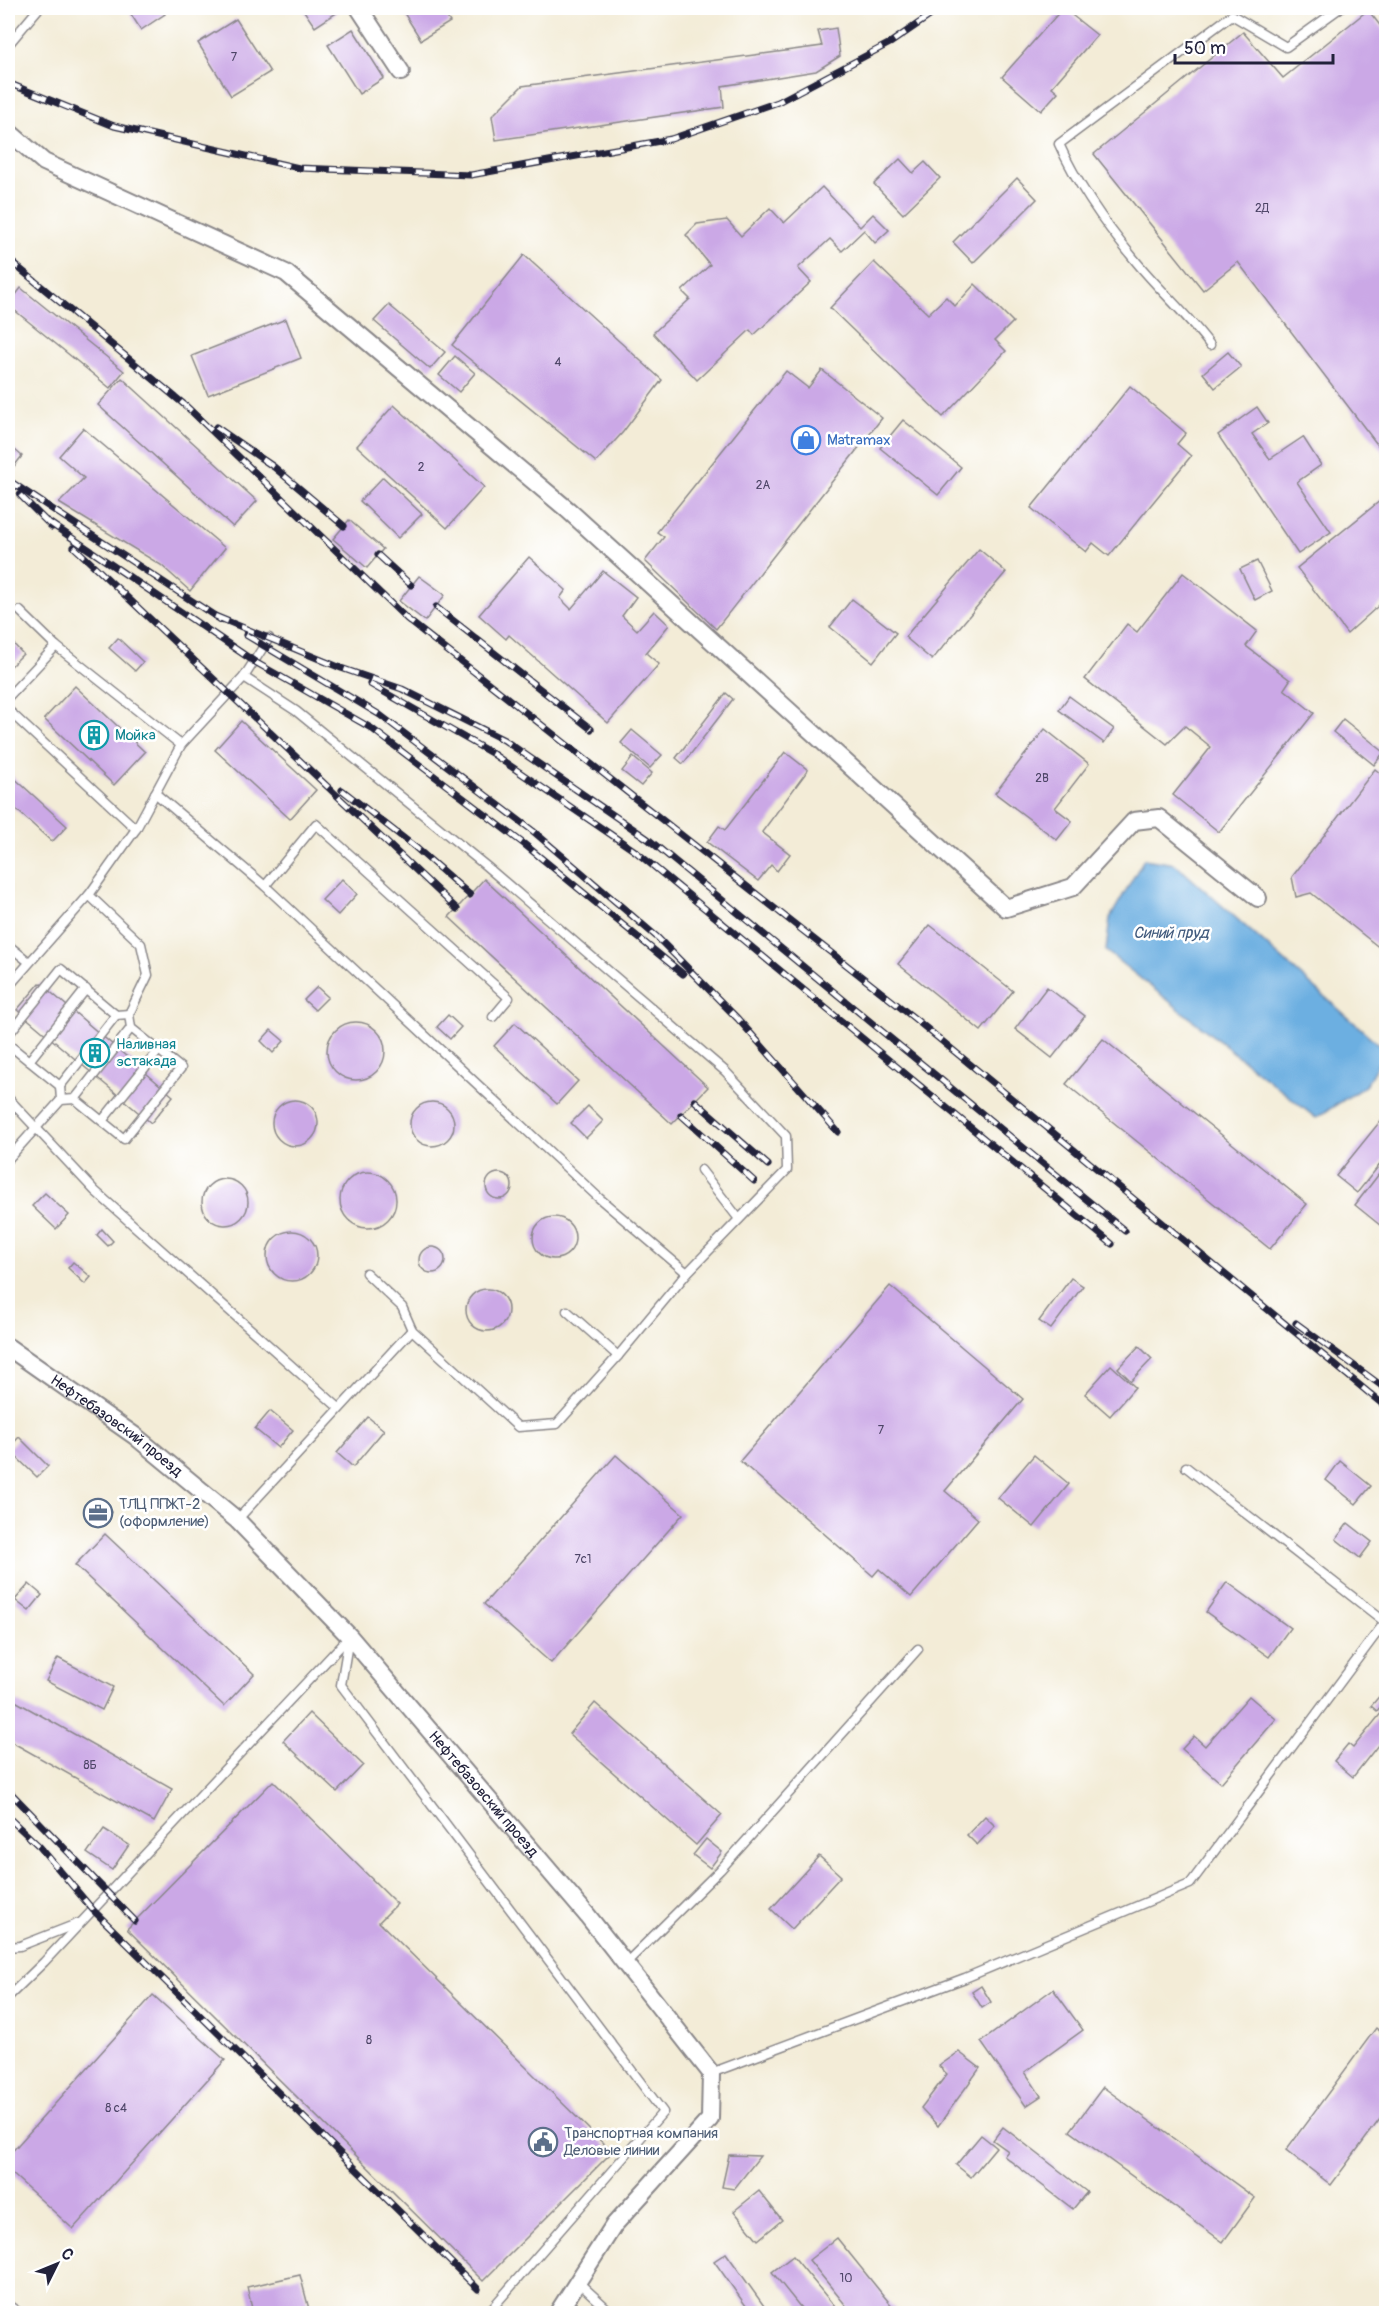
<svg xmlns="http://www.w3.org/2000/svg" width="1394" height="2321" viewBox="0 0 1394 2321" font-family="Pangolin,sans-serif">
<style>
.water{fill:#6cafe1;stroke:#47688e;stroke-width:1.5}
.building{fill:#cba8e6}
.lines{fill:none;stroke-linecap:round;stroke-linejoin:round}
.service-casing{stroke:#8a8789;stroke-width:11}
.minor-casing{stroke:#8a8789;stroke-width:20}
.service{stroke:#fff;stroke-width:8}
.minor{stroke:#fff;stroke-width:16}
.rail-casing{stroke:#22223b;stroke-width:7}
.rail{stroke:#fff;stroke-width:4.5;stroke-dasharray:14;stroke-linecap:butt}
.labels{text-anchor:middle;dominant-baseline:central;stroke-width:5;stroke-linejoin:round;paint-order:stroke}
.number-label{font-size:12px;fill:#4c4466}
.shop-label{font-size:15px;fill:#366cbe;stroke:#fff;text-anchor:start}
.culture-label{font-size:15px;fill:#0d838f;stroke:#fff;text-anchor:start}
.street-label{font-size:15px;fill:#22223b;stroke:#fff}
.service-label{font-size:15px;fill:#4e5e75;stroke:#fff;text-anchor:start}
.water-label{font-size:16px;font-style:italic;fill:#405a7d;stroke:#fff}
</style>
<rect width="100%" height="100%" fill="#fff"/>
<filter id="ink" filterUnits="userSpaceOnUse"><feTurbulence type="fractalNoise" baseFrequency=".0167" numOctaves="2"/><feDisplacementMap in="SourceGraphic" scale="12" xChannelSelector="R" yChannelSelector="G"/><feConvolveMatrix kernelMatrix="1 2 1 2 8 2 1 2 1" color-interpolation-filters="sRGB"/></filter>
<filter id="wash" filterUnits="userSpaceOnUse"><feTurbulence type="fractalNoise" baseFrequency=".008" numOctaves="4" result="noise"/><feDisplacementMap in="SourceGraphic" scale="24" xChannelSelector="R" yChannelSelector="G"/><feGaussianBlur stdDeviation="1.35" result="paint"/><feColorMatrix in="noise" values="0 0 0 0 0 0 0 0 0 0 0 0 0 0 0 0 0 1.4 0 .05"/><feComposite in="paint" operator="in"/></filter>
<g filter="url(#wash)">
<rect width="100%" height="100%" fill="#f3ecd7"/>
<!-- water -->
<path class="water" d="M1144,859L1175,864L1386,1051L1365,1086L1316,1118L1106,951L1110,918Z"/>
<g id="blocks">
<!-- building -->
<g class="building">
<path d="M127,8H161L165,14L141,30Z"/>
<path d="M302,8H340L341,10L315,27Z"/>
<path d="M413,8H441L450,22L421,40L404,13Z"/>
<path d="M1063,8L1097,35L1052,87L1058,92L1041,111L1002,77Z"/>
<path d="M1368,10L1386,33V456L1238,262L1203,290L1094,154L1243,32L1283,78Z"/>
<path d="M236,19L270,72L231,96L198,43Z"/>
<path d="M836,28L840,56L816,71L722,86L724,107L496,140L492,116L522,86L822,46L818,31Z"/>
<path d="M353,29L384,78L359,94L328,45Z"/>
<path d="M900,159L913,173L925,162L940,178L903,214L874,184Z"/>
<path d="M1017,178L1037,199L973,263L953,242Z"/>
<path d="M822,187L860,227L873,214L889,230L875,243L864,230L842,251L830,239L798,268L811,282L754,335L750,330L697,380L653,333L690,299L682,291L710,265L686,235L697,224L727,220L741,236L770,208L784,223Z"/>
<path d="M524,255L662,380L623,432L596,462L452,345Z"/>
<path d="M874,262L928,314L946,297L955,306L975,284L1013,322L995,340L1006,351L943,417L830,308Z"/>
<path d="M21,288L124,371L110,388L8,305Z"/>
<path d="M389,305L445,352L430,369L374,321Z"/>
<path d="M286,319L301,358L208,395L192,356Z"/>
<path d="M1228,352L1241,367L1215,388L1203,373Z"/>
<path d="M455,356L475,373L459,392L439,375Z"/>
<path d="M822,370L882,418L716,629L645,561L664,537L657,532L786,371L808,388Z"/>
<path d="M122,378L257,501L233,527L98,405Z"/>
<path d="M1130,386L1186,433L1177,444L1191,456L1109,556L1093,543L1086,552L1031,508Z"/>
<path d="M394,405L484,487L447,528L357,446Z"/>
<path d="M1257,407L1268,423L1252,434L1270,459L1303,437L1321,465L1297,482L1331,532L1298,554L1218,435Z"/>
<path d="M903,420L961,467L938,495L880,448Z"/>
<path d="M83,428L225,548L190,591L161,565L59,503L84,478L59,456Z"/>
<path d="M8,444L22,456L11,470L8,467Z"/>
<path d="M383,477L422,514L398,538L360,501Z"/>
<path d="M1386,496V599L1347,634L1297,568Z"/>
<path d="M349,520L383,549L367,568L333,539Z"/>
<path d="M979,549L1006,572L932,660L905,637Z"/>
<path d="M529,557L566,590L560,598L571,609L603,571L636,597L622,616L637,630L654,611L669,625L646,653L659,664L608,723L509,635L506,639L479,615Z"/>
<path d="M1257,561L1272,591L1255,600L1240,569Z"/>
<path d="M1183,573L1257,631L1246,646L1290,680L1284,689L1314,713L1219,832L1173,795L1211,747L1185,726L1167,744L1085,679L1127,624L1137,632Z"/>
<path d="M419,576L445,595L425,621L399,601Z"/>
<path d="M852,599L896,633L873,662L830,627Z"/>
<path d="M8,638L23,654L8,669Z"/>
<path d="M118,638L143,662L135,671L109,648Z"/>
<path d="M75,686L145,752L114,785L44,719Z"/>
<path d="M726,693L733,699L683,764L676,758Z"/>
<path d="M1069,696L1114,729L1104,743L1059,710Z"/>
<path d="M1343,719L1384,752L1374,765L1333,732Z"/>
<path d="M241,721L316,790L290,819L215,750Z"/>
<path d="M1045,729L1089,764L1055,808L1072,821L1057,840L995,793Z"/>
<path d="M632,730L662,755L650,768L621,743Z"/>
<path d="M785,752L808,770L762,832L790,854L777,871L771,865L758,881L707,842L719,826L725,830Z"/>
<path d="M633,757L652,773L641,786L622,771Z"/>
<path d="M1375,769L1386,778V953L1311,893L1296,897L1292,877Z"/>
<path d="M11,775L67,826L52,842L8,802V779Z"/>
<path d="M342,879L357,894L338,915L322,900Z"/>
<path d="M484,879L708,1087L672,1124L449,917Z"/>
<path d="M930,925L1013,991L981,1031L898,964Z"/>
<path d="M40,983L173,1096L151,1123L17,1010Z"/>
<path d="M317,987L328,997L315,1010L304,1000Z"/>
<path d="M1047,987L1085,1016L1052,1058L1015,1029Z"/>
<path d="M448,1015L461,1027L450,1039L437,1027Z"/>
<circle cx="356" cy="1051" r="29"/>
<path d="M515,1023L578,1081L557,1104L494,1046Z"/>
<path d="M271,1030L284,1041L273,1053L261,1041Z"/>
<path d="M1103,1039L1307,1204L1270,1249L1066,1084Z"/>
<circle cx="295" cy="1123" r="23"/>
<circle cx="432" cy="1124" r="22"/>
<path d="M588,1106L603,1121L586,1138L571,1123Z"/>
<path d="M1386,1114V1157L1357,1193L1336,1176Z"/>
<path d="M1386,1165V1230L1355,1205Z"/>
<circle cx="368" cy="1200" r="28"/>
<circle cx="499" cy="1186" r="13"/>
<circle cx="225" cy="1202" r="23"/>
<path d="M45,1193L69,1215L56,1229L32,1206Z"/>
<circle cx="554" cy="1238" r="21"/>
<path d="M102,1229L113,1241L108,1246L97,1235Z"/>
<circle cx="292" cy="1256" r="25"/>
<circle cx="432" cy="1260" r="13"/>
<path d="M73,1262L91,1277L85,1284L68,1268Z"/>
<path d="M1071,1278L1083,1286L1051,1329L1039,1321Z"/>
<path d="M890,1286L1023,1399L945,1491L978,1519L911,1597L879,1569L873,1576L740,1461Z"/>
<circle cx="487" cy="1310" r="21"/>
<path d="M1139,1346L1152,1359L1131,1381L1118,1368Z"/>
<path d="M1111,1365L1135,1387L1110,1416L1085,1394Z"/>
<path d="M270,1411L293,1430L278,1448L255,1429Z"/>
<path d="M368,1417L384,1430L353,1467L337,1453Z"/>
<path d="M19,1437L48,1466L37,1477L8,1449Z"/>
<path d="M616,1455L683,1514L551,1663L484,1604Z"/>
<path d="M1034,1455L1069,1484L1034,1527L998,1498Z"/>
<path d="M1340,1461L1371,1486L1356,1504L1326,1480Z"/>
<path d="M100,1502L111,1512L99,1526L88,1516Z"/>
<path d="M1348,1523L1372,1542L1360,1558L1336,1539Z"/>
<path d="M105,1534L254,1674L224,1706L75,1565Z"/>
<path d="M1227,1582L1290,1628L1269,1657L1206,1612Z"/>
<path d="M29,1584L42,1595L29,1611L15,1600Z"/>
<path d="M58,1658L113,1687L102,1710L46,1681Z"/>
<path d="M1383,1692L1386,1695V1700L1377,1711L1371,1706Z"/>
<path d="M1249,1696L1276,1719L1221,1783L1182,1749L1194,1736L1205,1746Z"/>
<path d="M8,1697L172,1789L154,1822L8,1740Z"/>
<path d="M595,1703L722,1815L696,1845L569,1734Z"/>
<path d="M1382,1712L1386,1716V1735L1353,1777L1334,1761L1348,1744L1353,1748Z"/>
<path d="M309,1713L363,1765L337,1792L283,1741Z"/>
<path d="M273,1781L397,1904L379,1922L612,2152L483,2281L127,1929Z"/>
<path d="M985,1816L995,1826L977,1845L967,1835Z"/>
<path d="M104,1829L129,1845L112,1870L87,1853Z"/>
<path d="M706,1839L722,1852L710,1868L693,1855Z"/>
<path d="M819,1856L841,1876L792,1929L771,1909Z"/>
<path d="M981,1986L991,2002L982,2008L972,1992Z"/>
<path d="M1053,1989L1083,2030L1025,2072L1041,2096L1026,2106L981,2042Z"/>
<path d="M153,1995L225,2060L73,2229L8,2170V2156Z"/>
<path d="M1376,2028L1386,2036V2111L1331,2185L1286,2150Z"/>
<path d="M959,2052L980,2068L938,2126L921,2108L947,2074L939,2066Z"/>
<path d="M1103,2087L1255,2198L1223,2242L1070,2131Z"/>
<path d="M1003,2127L1087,2192L1073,2209L1004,2156L1008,2151L993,2140Z"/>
<path d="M981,2135L996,2147L971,2177L956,2165Z"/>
<path d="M729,2155L760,2156L734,2189L722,2187Z"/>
<path d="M759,2191L782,2220L758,2240L734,2211Z"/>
<path d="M837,2238L883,2295L898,2313H852L809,2260Z"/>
<path d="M726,2253L769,2313H751L714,2261Z"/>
<path d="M793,2256L840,2313H805L772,2272Z"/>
<path d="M300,2275L310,2313H253L247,2287Z"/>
</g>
</g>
</g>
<g filter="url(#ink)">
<use href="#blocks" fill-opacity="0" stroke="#8a8789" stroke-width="1.5"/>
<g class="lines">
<!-- service casing -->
<g class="service-casing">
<g id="service">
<path d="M8,45L39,8"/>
<path d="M1210,345C1187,314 1158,289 1134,259C1105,224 1078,186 1059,144L1232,15L1286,47L1340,8"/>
<path d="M244,677L269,638"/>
<path d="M8,697L56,646"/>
<path d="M8,710L136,829"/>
<path d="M181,745L244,677L296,711L486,866L725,1071L786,1136L787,1170L687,1273L618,1356L557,1424L518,1427L412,1330L237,1520"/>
<path d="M155,793L265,886L316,824L509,998L493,1017"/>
<path d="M265,886L599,1198L687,1273"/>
<path d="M8,945L29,962"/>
<path d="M8,987L89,895L136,829L181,745L56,646L20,611"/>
<path d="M8,1035L61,969L116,1015L129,1014"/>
<path d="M8,1044L60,1086L61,1100"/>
<path d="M29,1061L86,989"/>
<path d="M60,1086L116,1015"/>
<path d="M8,1098L95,1191L339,1408"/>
<path d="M75,1099L131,1028"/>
<path d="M102,1121L159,1050"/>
<path d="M8,1159L61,1100L75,1099L124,1139L181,1068L131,1028L129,1014L148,975L141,944L89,895"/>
<path d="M701,1170L739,1219"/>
<path d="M366,1273L402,1307L412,1330"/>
<path d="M567,1311L618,1356"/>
<path d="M349,1637L341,1685L663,2112L487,2314"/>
<path d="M8,1947L20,1946L79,1923"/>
<path d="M625,1964L720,1870L918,1649"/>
<path d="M8,1997L44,1962L349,1637"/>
<path d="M711,2073L965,1978L1190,1884L1385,1622L1186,1467"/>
<path d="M577,2281L613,2314"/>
<path d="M8,2305L21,2314"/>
</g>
</g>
<!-- minor casing -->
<g class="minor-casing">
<g id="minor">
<path d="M359,8L401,72"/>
<path d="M9,132L44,162L286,273L568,510L1006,908L1073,887L1134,821L1159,818L1258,898"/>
<path id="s1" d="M8,1347L135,1436L237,1520L349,1636L587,1915L711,2073L710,2119L614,2225L557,2314"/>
</g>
</g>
<!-- service -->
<use href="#service" class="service"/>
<!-- minor -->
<use href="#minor" class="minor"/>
<!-- rail casing -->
<g class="rail-casing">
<g id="rail">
<path d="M8,83L114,126L299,168L471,175L671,139L778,102L890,43L941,8"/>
<path d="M8,259L186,406L407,619L914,1018L1386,1407"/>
<path d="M216,427L274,467L344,526"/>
<path d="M8,480L221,620"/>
<path d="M20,495L52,527"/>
<path d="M47,521L255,662L371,728L524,844L683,974"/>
<path d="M74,547L457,909"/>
<path d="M378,555L411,585"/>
<path d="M436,607L591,729"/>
<path d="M215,616L341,668L402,689L504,740L648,839L1125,1231"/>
<path d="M246,635L380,715L533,831L657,937L738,1019L838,1132"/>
<path d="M370,684L493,754L635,851L1112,1244"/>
<path d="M342,790L415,847L470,895"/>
<path d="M695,1101L768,1165"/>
<path d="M681,1115L754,1181"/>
<path d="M1296,1323L1386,1389"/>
<path d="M8,1790L135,1921"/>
<path d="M8,1817L40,1847L93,1910L478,2289"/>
</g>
</g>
<!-- rail -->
<use href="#rail" class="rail"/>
</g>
</g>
<!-- icons -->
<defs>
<g id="shop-ring" transform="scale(1.5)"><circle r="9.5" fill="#fff" stroke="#3f7fe0" stroke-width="1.5"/><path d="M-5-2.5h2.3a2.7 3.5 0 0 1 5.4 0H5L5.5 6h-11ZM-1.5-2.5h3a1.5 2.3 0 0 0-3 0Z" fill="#3f7fe0"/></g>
<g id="building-ring" transform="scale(1.5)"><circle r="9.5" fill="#fff" stroke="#0f9aa8" stroke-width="1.5"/><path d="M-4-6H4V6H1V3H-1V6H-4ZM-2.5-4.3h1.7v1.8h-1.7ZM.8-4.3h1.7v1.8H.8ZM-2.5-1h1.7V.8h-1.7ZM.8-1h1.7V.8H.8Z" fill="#0f9aa8"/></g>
<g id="office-ring" transform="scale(1.5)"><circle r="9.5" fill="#fff" stroke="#5c6f8a" stroke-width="1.5"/><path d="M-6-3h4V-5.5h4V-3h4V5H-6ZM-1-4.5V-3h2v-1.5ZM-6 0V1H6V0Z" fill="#5c6f8a"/></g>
<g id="civic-ring" transform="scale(1.5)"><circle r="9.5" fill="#fff" stroke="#5c6f8a" stroke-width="1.5"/><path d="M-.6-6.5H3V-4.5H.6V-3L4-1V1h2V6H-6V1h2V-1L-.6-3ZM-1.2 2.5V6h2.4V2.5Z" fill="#5c6f8a"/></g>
</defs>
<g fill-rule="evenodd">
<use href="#shop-ring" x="806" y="440"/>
<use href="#building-ring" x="94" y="735"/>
<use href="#building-ring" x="95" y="1053"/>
<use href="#office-ring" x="98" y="1513"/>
<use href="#civic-ring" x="543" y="2142"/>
</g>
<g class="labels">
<!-- number labels -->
<g class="number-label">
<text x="234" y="57">7</text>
<text x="1262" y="208">2Д</text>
<text x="558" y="362">4</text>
<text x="421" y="467">2</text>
<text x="763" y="485">2А</text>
<text x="1042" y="778">2В</text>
<text x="881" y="1430">7</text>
<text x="583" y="1559">7с1</text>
<text x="90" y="1765">8Б</text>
<text x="369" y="2040">8</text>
<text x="116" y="2108">8 с4</text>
<text x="846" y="2278">10</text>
</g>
<!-- shop labels -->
<g class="shop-label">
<text x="827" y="440">Matramax</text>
</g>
<!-- culture labels -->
<g class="culture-label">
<text x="115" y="735">Мойка</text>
<text x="116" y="1044">Наливная<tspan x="116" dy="17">эстакада</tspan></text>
</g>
<!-- street labels -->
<g class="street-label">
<text stroke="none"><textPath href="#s1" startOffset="134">Нефтебазовский проезд</textPath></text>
<text stroke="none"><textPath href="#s1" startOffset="656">Нефтебазовский проезд</textPath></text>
</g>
<!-- service labels -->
<g class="service-label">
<text x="119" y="1504">ТЛЦ ППЖТ-2<tspan x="119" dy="17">(оформление)</tspan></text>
<text x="564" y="2133">Транспортная компания<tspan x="564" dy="17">Деловые линии</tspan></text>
</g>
<!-- water labels -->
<g class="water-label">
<text x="1171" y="933">Синий пруд</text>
</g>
</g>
<!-- margin -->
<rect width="1394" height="2321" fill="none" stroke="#fff" stroke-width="30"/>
<!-- north arrow -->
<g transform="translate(57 2264) rotate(47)" stroke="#ffffff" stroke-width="4.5" paint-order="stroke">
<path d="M0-4.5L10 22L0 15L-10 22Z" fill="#22223b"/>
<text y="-9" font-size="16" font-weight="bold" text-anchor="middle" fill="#22223b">С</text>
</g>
<!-- scale -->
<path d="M1175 54v9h158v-9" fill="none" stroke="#22223b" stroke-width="3"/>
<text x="1184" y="54" font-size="18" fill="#22223b" stroke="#ffffff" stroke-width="4.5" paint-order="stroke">50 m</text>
</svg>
